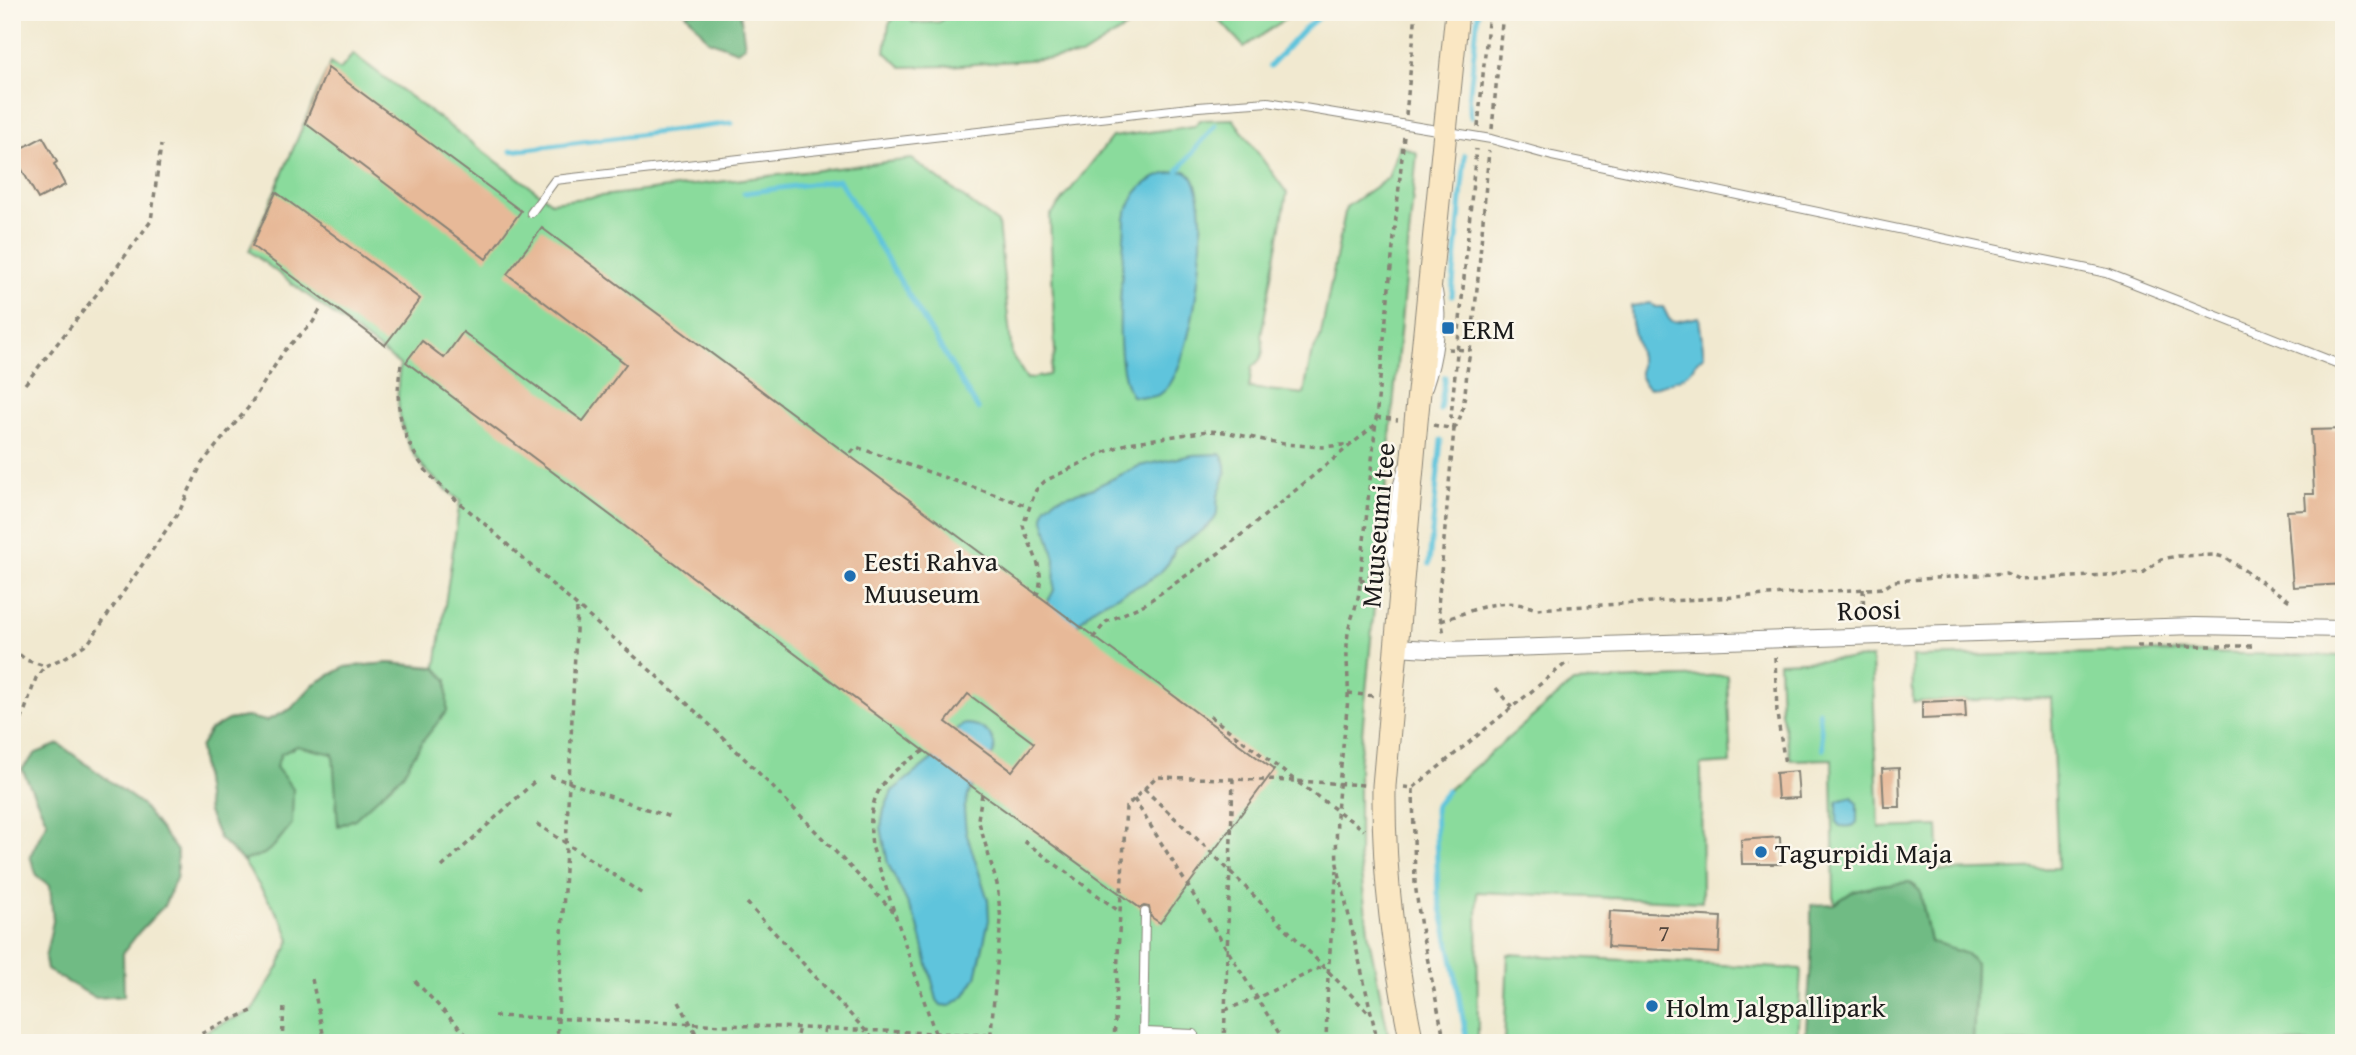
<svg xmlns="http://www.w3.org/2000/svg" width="2356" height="1055" viewBox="0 0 2356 1055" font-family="'Gentium Book Plus',serif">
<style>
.green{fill:#8adb9c;stroke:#537c5c;stroke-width:2}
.forest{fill:#6fbb84;stroke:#466c50;stroke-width:2}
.water{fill:#5fc4dc;stroke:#3e707c;stroke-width:2}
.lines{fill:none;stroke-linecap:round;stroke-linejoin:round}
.stream{stroke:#5fc4dc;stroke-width:5}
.building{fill:#e7b998;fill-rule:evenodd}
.lane-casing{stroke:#868276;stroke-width:10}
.street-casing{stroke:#868276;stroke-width:18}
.secondary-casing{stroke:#868276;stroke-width:25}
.path{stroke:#868276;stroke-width:3.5;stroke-dasharray:5 5;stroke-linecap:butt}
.lane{stroke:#fff;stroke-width:8}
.street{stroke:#fff;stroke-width:16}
.secondary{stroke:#fae7c3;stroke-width:23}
.poi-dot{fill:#1f6fb2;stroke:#fbf7ec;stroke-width:2.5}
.labels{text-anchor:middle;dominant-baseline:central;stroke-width:5;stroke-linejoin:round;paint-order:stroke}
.number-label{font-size:24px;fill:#4f433b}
.poi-label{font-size:28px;fill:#1c1c1c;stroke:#fbf7ec;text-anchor:start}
.street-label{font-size:28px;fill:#1c1c1c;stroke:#fbf7ec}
</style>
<rect width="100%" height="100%" fill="#fbf7ec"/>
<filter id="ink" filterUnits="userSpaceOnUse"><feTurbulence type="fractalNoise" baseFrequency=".0143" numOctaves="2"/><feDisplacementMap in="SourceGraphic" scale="14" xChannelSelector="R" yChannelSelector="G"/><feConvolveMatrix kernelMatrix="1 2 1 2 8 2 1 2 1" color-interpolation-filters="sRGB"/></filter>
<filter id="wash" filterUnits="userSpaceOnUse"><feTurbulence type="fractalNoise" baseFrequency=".00686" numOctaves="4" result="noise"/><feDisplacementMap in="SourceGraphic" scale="28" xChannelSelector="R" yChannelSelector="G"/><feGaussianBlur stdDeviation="1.57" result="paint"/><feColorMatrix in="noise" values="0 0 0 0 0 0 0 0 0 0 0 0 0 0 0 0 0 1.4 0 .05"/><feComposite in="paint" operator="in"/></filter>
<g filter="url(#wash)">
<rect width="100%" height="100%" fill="#f1e9d0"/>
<!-- green -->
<g class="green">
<path d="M899,12H908L913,23L939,22L951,12H1139L1140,19L1081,56L949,66L902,67L885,52L889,24Z"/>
<path d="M1212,12H1296L1244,47Z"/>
<path d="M353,54L551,202L912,159L998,223L1012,355L1027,379L1049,375L1055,353L1050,216L1112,137L1194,126L1200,120L1233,119L1287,193L1261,336C1266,350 1263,359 1252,367L1249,388L1304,394L1311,355L1320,339L1346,207L1388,178L1399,145L1417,153L1359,766V857L1369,938L1390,1043H184L218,1025L252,1011L279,966L290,940L284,924L243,861L219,838L208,812L200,748L209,731L228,720L247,717L266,721L291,709L314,684L345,667L389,663L436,667L460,501C448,491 434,480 424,468C399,439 394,401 400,365L249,251L330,63L340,70Z"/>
<path d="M2149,652L2344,656V1043H1973L1976,964L1967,954L1930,942L1920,891L1910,882L1852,892L1834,904L1832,759L1791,760L1781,712L1779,662L1872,658L1879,828L1938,826L1940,871L2058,868L2051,698L1913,702L1912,657Z"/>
<path d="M1727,675L1731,763L1701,765L1702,902L1477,892L1478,1043H1467L1454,968L1438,894L1435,806L1447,791L1573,682Z"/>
<path d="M1508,954L1801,969L1797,1043H1504Z"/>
</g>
<!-- forest -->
<g class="forest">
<path d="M685,12H740L745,46L737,51L708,40Z"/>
<path d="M389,663L436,668L447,680V711L422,742L403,774L355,819L338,826L333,754L297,746L281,754L276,767L293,789L292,824L274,846L264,854L243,861L219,838L208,812L200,748L209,731L228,720L247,717L266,721L291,709L314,684L345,667Z"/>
<path d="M59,744L141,804L177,851V876L164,906L140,931L123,953L124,996L96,998L47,970L45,958L53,921L50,886L37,876L30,856L47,822L22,769L36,753Z"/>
<path d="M1910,882L1920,891L1930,942L1967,954L1976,964L1973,1043H1805L1811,962V905L1834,904L1852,892L1878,885Z"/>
</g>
<!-- water -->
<g class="water">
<path d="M1185,171C1186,171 1193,177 1193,178C1213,212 1194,367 1163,392C1154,399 1143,397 1132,396C1110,362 1124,261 1125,218C1133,186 1153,173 1185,171Z"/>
<path d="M1650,303L1655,307H1663L1669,319L1674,322L1699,317L1704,356L1697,361C1691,379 1666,384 1649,388L1645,385L1640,375V357L1632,323L1631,306Z"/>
<path d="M1220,454C1233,467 1222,481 1218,496C1216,505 1220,515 1212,522C1202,533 1187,540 1175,548C1167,584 1118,590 1093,609C1084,616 1077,626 1070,634L1035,626L1054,590L1055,559L1043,516L1046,506L1057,498L1091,489L1139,466L1193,455Z"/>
<path d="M965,724C981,724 997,735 994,752L969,793L964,810L966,832L988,900L989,920L976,977L965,995L950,1006L941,1005L937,1000L917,922L888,864L881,827L884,810L892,791L947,747L959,727Z"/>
<path d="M1852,797L1857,803V823L1853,827L1840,826L1837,823V801Z"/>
</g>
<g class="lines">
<!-- stream -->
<g class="stream">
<path d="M1270,66L1305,28L1326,12"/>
<path d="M1471,117L1469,103L1478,12"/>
<path d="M511,151L732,123"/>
<path d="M1178,171L1215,125"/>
<path d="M744,193L839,180L978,409"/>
<path d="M1452,296L1465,155"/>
<path d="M1440,410L1445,377"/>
<path d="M1429,564L1441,440"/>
<path d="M1819,711L1823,749"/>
<path d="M1447,791L1435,806L1438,894L1454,968L1467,1043"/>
</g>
</g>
<g id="blocks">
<!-- building -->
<g class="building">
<path d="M328,68L521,211L486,259L305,123Z"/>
<path d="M43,137L57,162L54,164L65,185L38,199L13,153Z"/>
<path d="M276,192L420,299L385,345L252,246Z"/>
<path d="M542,228L1274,770L1160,923L1151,917L1149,907L1144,906L1140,908L982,794L406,362L422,341L444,358L463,332L583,421L626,364L507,274ZM968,694L1034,743L1012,771L946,722Z"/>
<path d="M2344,429V584L2293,587L2287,511L2306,510L2305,494H2314L2311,430Z"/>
<path d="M1965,700L1966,717L1922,719V702Z"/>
<path d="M1899,768L1900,807H1884L1882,769Z"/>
<path d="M1797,771L1799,798L1778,799L1776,773Z"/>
<path d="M1780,837L1781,864H1742L1741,840Z"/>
<path d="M1610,911L1721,917L1719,953L1608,947Z"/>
</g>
</g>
</g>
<g filter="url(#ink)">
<use href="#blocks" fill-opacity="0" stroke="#868276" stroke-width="2"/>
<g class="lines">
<!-- lane casing -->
<g class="lane-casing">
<g id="lane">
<path d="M531,213L555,180L1198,107L1268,102L1491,139L1552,156L2107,273L2344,366"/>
<path d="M1428,388C1438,359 1444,321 1438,291"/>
<path d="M1395,567L1389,546L1397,487L1403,467"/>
<path d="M1144,1032L1194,1034V1043"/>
<path d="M1143,1043L1145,912"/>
</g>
</g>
<!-- street casing -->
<g class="street-casing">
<path id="street" d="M1396,647L1446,650L2195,626L2344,629"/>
</g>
<!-- secondary casing -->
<g class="secondary-casing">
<path id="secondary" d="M1412,1043C1394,956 1383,875 1384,786L1416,422L1457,12"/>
</g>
<!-- path -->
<g class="path">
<path d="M1406,115L1416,12"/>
<path d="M1478,127L1489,12"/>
<path d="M1492,129L1503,12"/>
<path d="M1448,349L1470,350"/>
<path d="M401,365C394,402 400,434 422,465C434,483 470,511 488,527C548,582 610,634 670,688C749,759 821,838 895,913"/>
<path d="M25,384L96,295L151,221L161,145"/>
<path d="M1376,417L1398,420"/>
<path d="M1433,425L1454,429L1438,606L1444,634"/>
<path d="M1454,429C1465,414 1465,390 1467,372C1478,298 1482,224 1489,151"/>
<path d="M1454,429L1451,417L1476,149"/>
<path d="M851,453L856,447L1028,506"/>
<path d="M1360,582C1373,576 1375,568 1379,554"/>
<path d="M1863,589L1864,622"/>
<path d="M1036,596C1049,572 1029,548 1023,525L1036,490L1045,481L1102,453L1129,443L1208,431L1224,432L1284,444L1322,447L1352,444"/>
<path d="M1441,621C1475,610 1501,595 1536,609L1884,588L1894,581L2006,573L2020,580L2143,573L2161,559L2178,556L2216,555L2226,558L2290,601"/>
<path d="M1093,638L1106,622L1145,604L1219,553L1375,425"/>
<path d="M2137,646H2255"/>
<path d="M12,648L26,660L45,666"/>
<path d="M1775,657L1777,714L1785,764"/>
<path d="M1496,688L1512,708"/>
<path d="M1348,693L1374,696"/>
<path d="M1210,716L1296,781L1365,785"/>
<path d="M12,748L36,678L45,666L66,657L89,642L180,510L202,463L248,408L284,351L313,322L322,306"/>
<path d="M924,751C881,776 866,796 872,846L935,1033"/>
<path d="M550,776L673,818"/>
<path d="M1404,787L1413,788L1565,664H1570"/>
<path d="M1144,789L1212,853L1370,1014"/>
<path d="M1413,789L1415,883L1421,928L1445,1043"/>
<path d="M982,794L978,819L997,884L1001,920L990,1043"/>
<path d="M1134,799L1285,1043"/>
<path d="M537,824L644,895"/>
<path d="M1024,841L1120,912L1126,807L1156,777L1296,781L1364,830"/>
<path d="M442,867L534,782"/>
<path d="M747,903L877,1043"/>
<path d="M312,979L325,1043"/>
<path d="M415,981L474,1043"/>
<path d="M679,1002L701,1043"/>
<path d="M1225,1010L1257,998L1321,967"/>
<path d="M494,1016L1115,1040"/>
<path d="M797,1035L799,1027"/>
<path d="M184,1043L218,1025L252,1011"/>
<path d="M282,1043L284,1006"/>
<path d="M414,1043V1042"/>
<path d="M557,1043L577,609"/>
<path d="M822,1043L825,1028"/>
<path d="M908,1043L935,1033L939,1043"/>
<path d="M1114,1043L1120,912"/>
<path d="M1224,1043L1233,779"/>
<path d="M1326,1043L1328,974L1337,870"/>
<path d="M1378,1043L1337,864C1334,809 1343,753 1348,698C1349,676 1345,655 1348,633C1350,619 1357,607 1359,592L1404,136"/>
</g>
<!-- lane -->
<use href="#lane" class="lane"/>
<!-- street -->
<use href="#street" class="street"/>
<!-- secondary -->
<use href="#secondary" class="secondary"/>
</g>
</g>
<!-- markers -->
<g class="poi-dot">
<rect x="1441" y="321" width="14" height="14" rx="3.5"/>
<circle cx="850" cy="576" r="7"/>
<circle cx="1761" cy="852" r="7"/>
<circle cx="1652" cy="1006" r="7"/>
</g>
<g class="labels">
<!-- number labels -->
<g class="number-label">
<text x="1664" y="932">7</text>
</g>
<!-- poi labels -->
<g class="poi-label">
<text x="1462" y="328">ERM</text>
<text x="864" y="560">Eesti Rahva<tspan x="864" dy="32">Muuseum</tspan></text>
<text x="1775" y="852">Tagurpidi Maja</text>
<text x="1666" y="1006">Holm Jalgpallipark</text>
</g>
<!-- street labels -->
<g class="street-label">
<text transform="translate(1377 525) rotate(-85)">Muuseumi tee</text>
<text transform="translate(1869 609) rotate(-2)">Roosi</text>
</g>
</g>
<!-- margin -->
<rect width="2356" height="1055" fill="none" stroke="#fbf7ec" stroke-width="42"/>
</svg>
